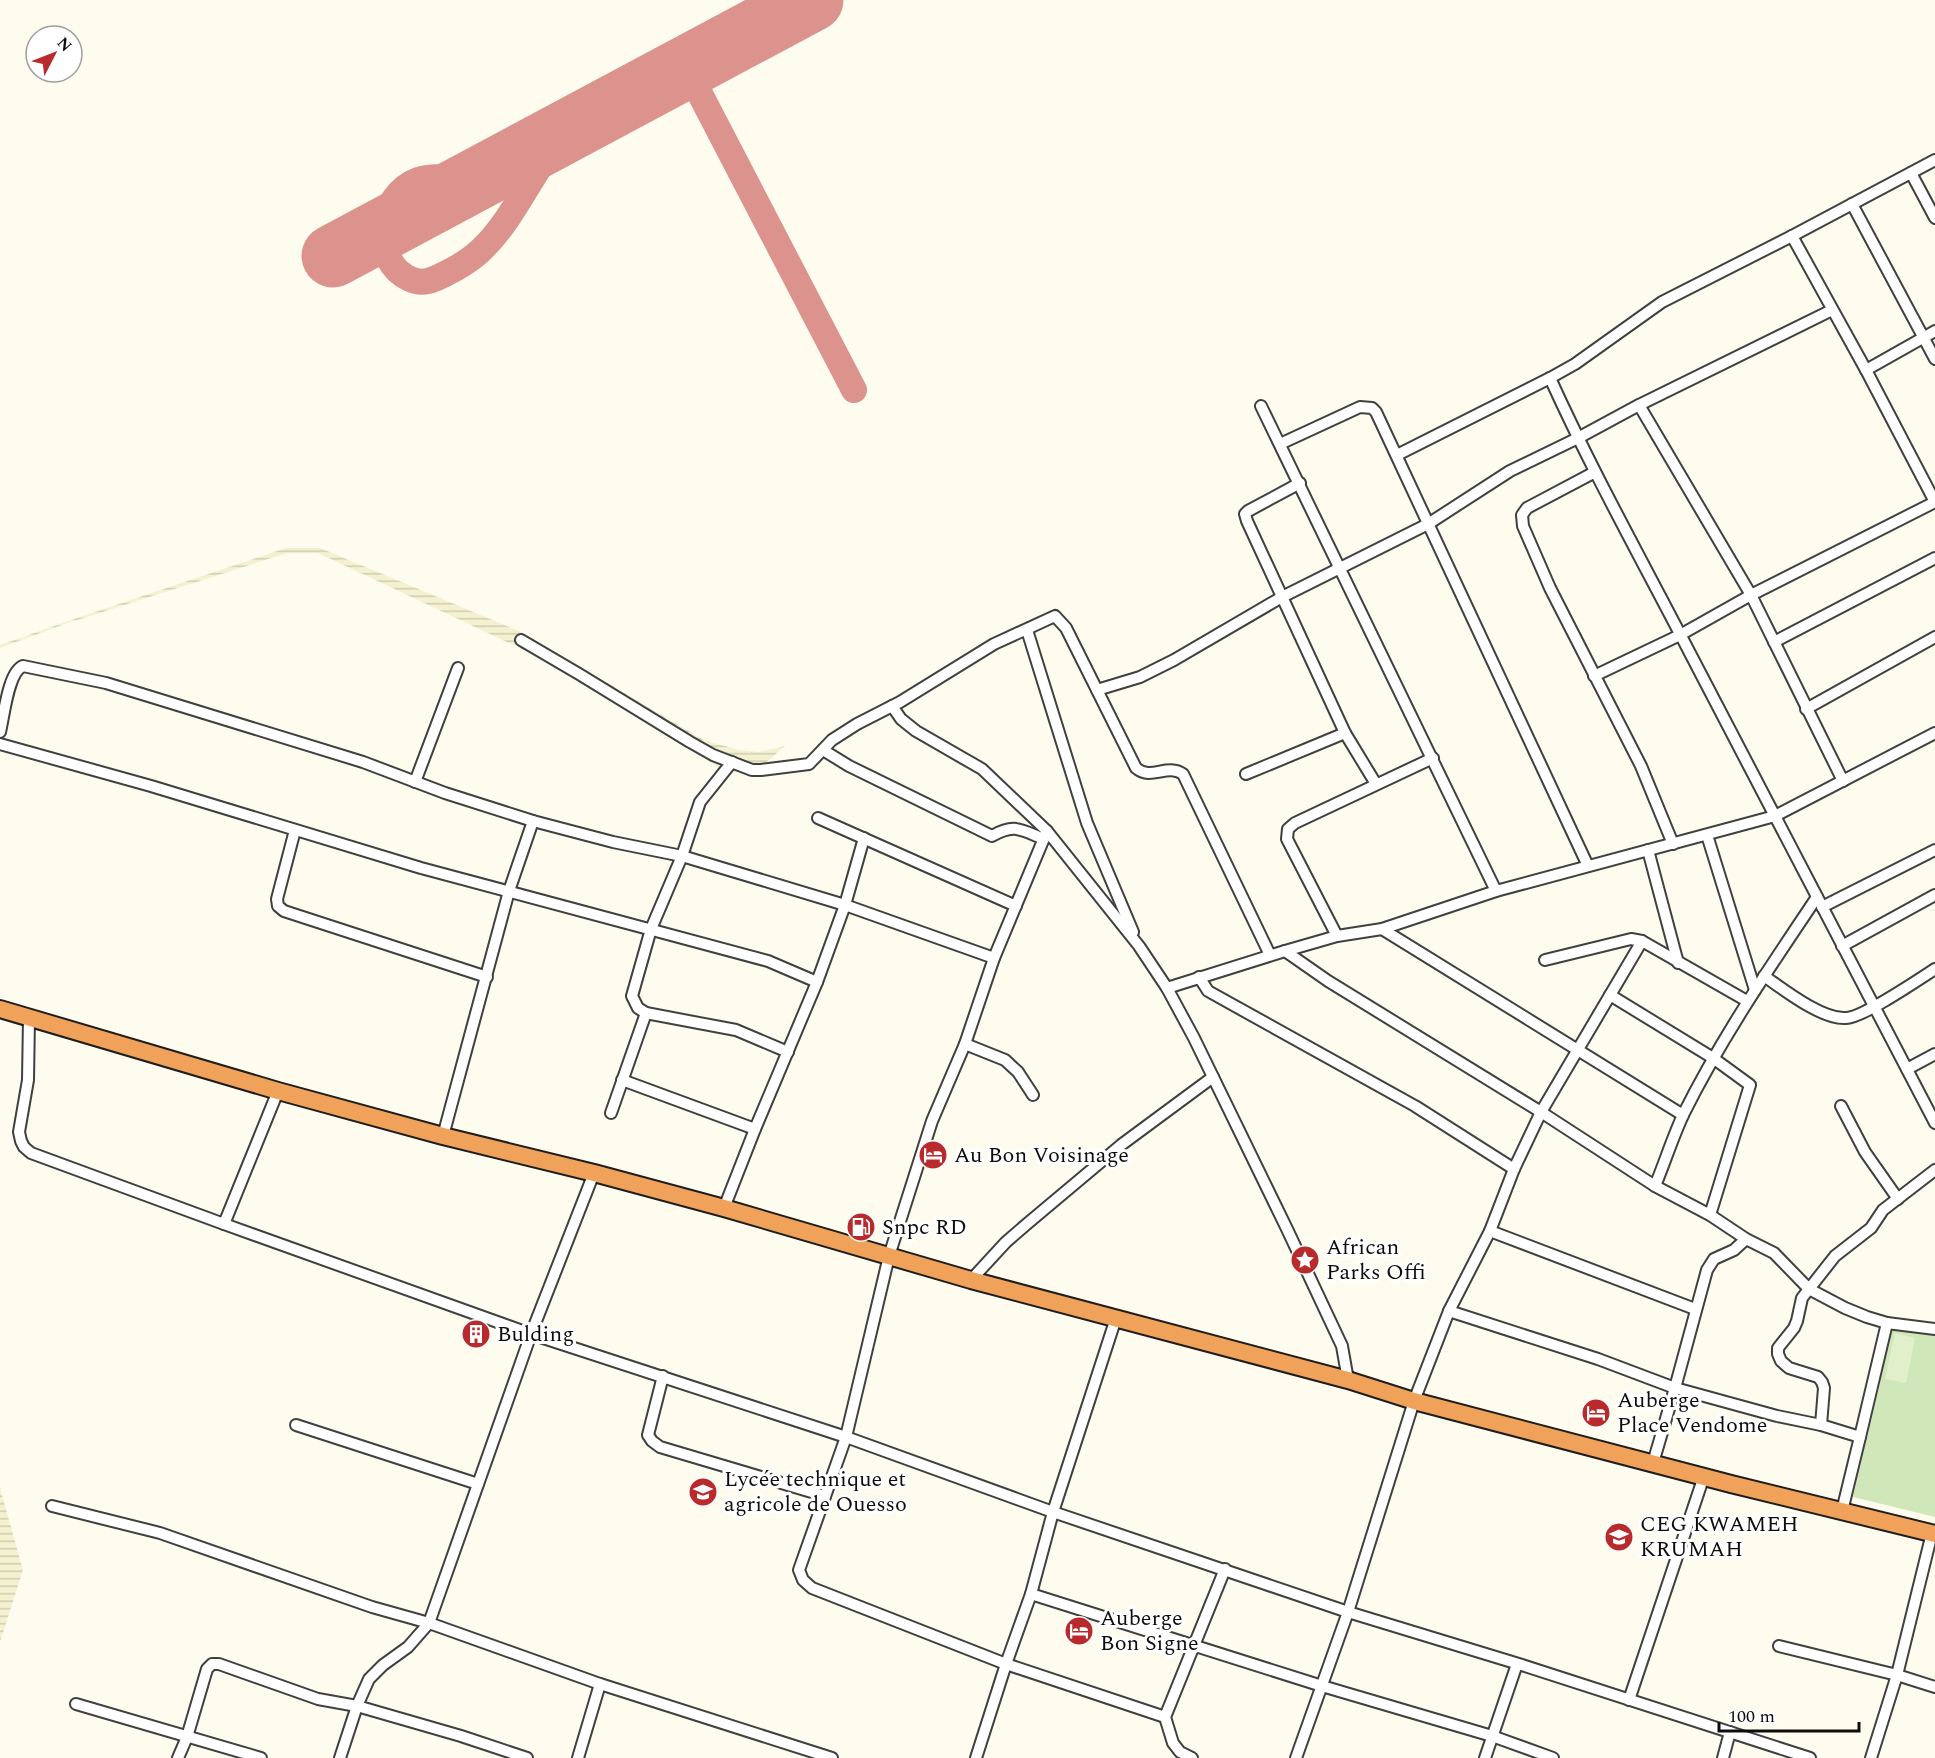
<svg xmlns="http://www.w3.org/2000/svg" width="1935" height="1758" viewBox="0 0 1935 1758" font-family="Spectral,serif">
<style>
.farmland{fill:url(#farmland-rules)}
.grass{fill:#d0e8b9}
.pitch{fill:#e1efca}
.lines{fill:none;stroke-linecap:round;stroke-linejoin:round}
.taxiway{stroke:#dc938e;stroke-width:26}
.runway{stroke:#dc938e;stroke-width:63}
.minor-casing{stroke:#404040;stroke-width:14}
.highway-casing{stroke:#1e1e1e;stroke-width:20}
.minor{stroke:#fff;stroke-width:10}
.highway{stroke:#f0a25b;stroke-width:16}
.labels{text-anchor:middle;dominant-baseline:central;stroke-width:6;stroke-linejoin:round;paint-order:stroke}
.poi-label{font-size:22px;fill:#0d0d0d;stroke:#fff;text-anchor:start}
</style>
<defs>
<pattern id="farmland-rules" width="6" height="5" patternUnits="userSpaceOnUse" patternTransform="scale(1.5)"><rect width="6" height="5" fill="#f3f1cf"/><path d="M0 2.5h6" fill="none" stroke="#cfcdb1"/></pattern>
</defs>
<rect width="100%" height="100%" fill="#fefcee"/>
<!-- farmland -->
<g class="farmland">
<path d="M286,548H320L519,631L704,740L739,750L759,752L785,746L762,766L718,767L545,660L318,553H287L65,624L0,648V645L65,622Z"/>
<path d="M0,1488L23,1570L0,1642Z"/>
</g>
<!-- grass -->
<path class="grass" d="M1897,1327L1935,1333V1517L1853,1497L1880,1383L1889,1333Z"/>
<!-- pitch -->
<path class="pitch" d="M1895,1333L1915,1338L1906,1383L1885,1379Z"/>
<g class="lines">
<!-- taxiway -->
<g class="taxiway">
<path d="M686,67L854,390"/>
<path d="M472,181C454,179 435,174 418,180C378,195 369,260 410,279C423,285 433,280 445,274C457,268 469,261 479,252C516,218 533,167 567,130"/>
</g>
<!-- runway -->
<path class="runway" d="M333,256L812,0"/>
<!-- minor casing -->
<g class="minor-casing">
<g id="minor">
<path d="M1911,173L1935,218"/>
<path d="M1852,204L1935,359"/>
<path d="M1792,236L1866,370L1935,502"/>
<path d="M1866,370L1935,331"/>
<path d="M1550,378C1593,473 1644,564 1692,657C1773,812 1854,968 1935,1123"/>
<path d="M1639,405L1751,595L1843,781"/>
<path d="M1261,406L1496,891"/>
<path d="M1280,444L1360,407L1372,408L1376,412L1588,866"/>
<path d="M1397,455L1550,378L1575,364L1662,302L1792,236L1935,160"/>
<path d="M1595,472L1527,508L1522,515L1523,526L1550,588L1641,766L1673,844"/>
<path d="M1300,483L1248,511L1245,514L1247,521L1345,733L1376,784"/>
<path d="M1027,630L1087,823L1133,932"/>
<path d="M521,640L579,674L690,742L713,755L752,770H761L809,764L832,740L857,724L900,702L994,644L1055,616L1066,628L1136,768C1151,781 1167,763 1183,774L1270,955"/>
<path d="M1774,642L1935,558"/>
<path d="M1594,676L1680,635L1751,595L1935,502"/>
<path d="M1097,690L1140,677L1174,660L1282,597L1428,524L1510,471L1578,438L1639,405L1832,310"/>
<path d="M892,706L901,719L916,731L982,769L1047,831L1139,946L1167,988L1194,1038L1287,1229L1342,1346L1348,1380"/>
<path d="M1806,709L1935,637"/>
<path d="M0,732C4,716 8,672 23,666L106,683L363,762L445,793L533,821L613,842L682,856L845,905L994,958"/>
<path d="M0,744L151,786L421,868L768,961L817,982"/>
<path d="M823,750L849,766L992,836C1015,823 1021,830 1044,839"/>
<path d="M732,762L700,802L682,856L651,929L632,996L638,1008L646,1013L736,1030L788,1052"/>
<path d="M1246,774L1345,733"/>
<path d="M415,782L458,668"/>
<path d="M818,818L1016,906"/>
<path d="M295,830L277,899L278,906L284,911L487,977"/>
<path d="M1047,831L994,958L965,1044L932,1121L889,1256L846,1437L799,1570L803,1580L812,1588L1006,1664L1165,1717"/>
<path d="M1707,835L1755,990"/>
<path d="M1648,850L1678,963"/>
<path d="M1822,907L1935,850"/>
<path d="M1382,929L1683,1115"/>
<path d="M1337,936L1287,839L1288,829L1295,823L1433,758"/>
<path d="M1842,946L1935,895"/>
<path d="M1285,951L1328,981L1541,1112L1655,1186L1710,1215L1746,1239L1774,1253L1809,1289L1845,1308L1867,1317L1887,1323L1935,1329"/>
<path d="M1545,960L1631,939L1642,941L1747,1001"/>
<path d="M1764,976C1783,989 1822,1020 1846,1018C1862,1018 1918,980 1935,969"/>
<path d="M1199,977L1208,991L1415,1106L1514,1169L1541,1112L1642,941"/>
<path d="M1167,988L1285,951L1337,936L1382,929L1496,891L1775,816L1935,733"/>
<path d="M1610,995L1713,1058L1750,1085L1710,1215"/>
<path d="M29,1018L28,1080L19,1132L21,1141L24,1147L31,1153L224,1224L531,1334L846,1437L1053,1512L1348,1612L1522,1665L1810,1758"/>
<path d="M965,1044L1005,1060L1018,1072L1033,1095"/>
<path d="M1907,1069L1935,1054"/>
<path d="M622,1080L755,1129"/>
<path d="M1841,1106L1865,1152L1898,1199"/>
<path d="M611,1113L646,1013"/>
<path d="M443,1136L509,891L533,821"/>
<path d="M1655,1186C1665,1162 1673,1136 1684,1113C1722,1037 1770,967 1817,897"/>
<path d="M724,1208L755,1129L817,982L845,905L864,838"/>
<path d="M224,1224L278,1091"/>
<path d="M1490,1231L1695,1309"/>
<path d="M971,1280L1006,1242L1028,1223L1121,1145L1213,1077"/>
<path d="M1449,1311L1598,1359L1675,1388L1777,1416L1821,1425L1860,1437L1842,1511"/>
<path d="M663,1376L648,1435L652,1441L660,1447L825,1496"/>
<path d="M296,1425L478,1484"/>
<path d="M1821,1425L1824,1388L1822,1382L1818,1377L1789,1368L1781,1361L1778,1354V1348L1794,1328L1797,1321L1802,1298L1835,1256L1871,1228L1883,1210L1935,1170"/>
<path d="M1860,1437L1887,1323"/>
<path d="M1653,1463L1675,1388L1707,1270L1714,1259L1734,1250L1746,1239"/>
<path d="M52,1506L160,1533L372,1607L429,1623L600,1684L832,1758"/>
<path d="M1031,1594L1322,1686L1492,1736L1553,1758"/>
<path d="M1779,1646L1897,1675L1935,1687"/>
<path d="M1629,1700L1704,1476"/>
<path d="M76,1704L261,1758"/>
<path d="M178,1758L187,1737L207,1669L212,1664H219L318,1699L357,1706L461,1736L527,1758"/>
<path d="M340,1758L357,1706L369,1679L383,1665L408,1647L429,1623L531,1334L594,1173"/>
<path d="M578,1758L600,1684"/>
<path d="M976,1758L1006,1664L1031,1594L1053,1512L1116,1318"/>
<path d="M1192,1758L1180,1752L1173,1743L1165,1717L1225,1569"/>
<path d="M1296,1758L1348,1612L1414,1401L1449,1311L1490,1231L1514,1169"/>
<path d="M1485,1758L1517,1664"/>
<path d="M1723,1758L1730,1732"/>
<path d="M1871,1758L1897,1675L1932,1533"/>
</g>
</g>
<!-- highway casing -->
<g class="highway-casing">
<path id="highway" d="M0,1009L278,1091L443,1136L594,1173L724,1208L971,1280L1348,1380L1414,1401L1731,1484L1935,1534"/>
</g>
<!-- minor -->
<use href="#minor" class="minor"/>
<!-- highway -->
<use href="#highway" class="highway"/>
</g>
<!-- icons -->
<defs>
<g id="hotel-disc" transform="scale(1.5)"><circle r="9.5" fill="#b92a2d" stroke="#fff"/><path d="M-6-4.5h1.5V1H6V5H4.5V3h-9V5H-6ZM-4 0a1.8 1.8 0 1 1 3.6 0ZM.5 0V-2.5h3Q6-2.5 6 0Z" fill="#fff"/></g>
<g id="fuel-disc" transform="scale(1.5)"><circle r="9.5" fill="#b92a2d" stroke="#fff"/><path d="M-5.5-6h7V0h2V4h1.3V-2.5L3-4.5l.8-.8L6-3V5H2.5V1h-1V6h-7ZM-4.2-4.7v3.2H.2V-4.7Z" fill="#fff"/></g>
<g id="sight-disc" transform="scale(1.5)"><circle r="9.5" fill="#b92a2d" stroke="#fff"/><path d="M0-6L1.8-2.2L6-1.7L2.9 1.2L3.7 5.4L0 3.3L-3.7 5.4L-2.9 1.2L-6-1.7L-1.8-2.2Z" fill="#fff"/></g>
<g id="building-disc" transform="scale(1.5)"><circle r="9.5" fill="#b92a2d" stroke="#fff"/><path d="M-4-6H4V6H1V3H-1V6H-4ZM-2.5-4.3h1.7v1.8h-1.7ZM.8-4.3h1.7v1.8H.8ZM-2.5-1h1.7V.8h-1.7ZM.8-1h1.7V.8H.8Z" fill="#fff"/></g>
<g id="school-disc" transform="scale(1.5)"><circle r="9.5" fill="#b92a2d" stroke="#fff"/><path d="M0-5L7-2L0 1L-7-2ZM-4 1L0 2.5L4 1V4Q0 6-4 4Z" fill="#fff"/></g>
</defs>
<g fill-rule="evenodd">
<use href="#hotel-disc" x="933" y="1155"/>
<use href="#fuel-disc" x="861" y="1227"/>
<use href="#sight-disc" x="1305" y="1260"/>
<use href="#building-disc" x="476" y="1334"/>
<use href="#hotel-disc" x="1596" y="1413"/>
<use href="#school-disc" x="703" y="1492"/>
<use href="#school-disc" x="1619" y="1537"/>
<use href="#hotel-disc" x="1079" y="1631"/>
</g>
<g class="labels">
<!-- poi labels -->
<g class="poi-label">
<text x="954" y="1155">Au Bon Voisinage</text>
<text x="882" y="1227">Snpc RD</text>
<text x="1326" y="1247">African<tspan x="1326" dy="25">Parks Offi</tspan></text>
<text x="497" y="1334">Bulding</text>
<text x="1617" y="1400">Auberge<tspan x="1617" dy="25">Place Vendome</tspan></text>
<text x="724" y="1479">Lycée technique et<tspan x="724" dy="25">agricole de Ouesso</tspan></text>
<text x="1640" y="1524">CEG KWAMEH<tspan x="1640" dy="25">KRUMAH</tspan></text>
<text x="1100" y="1618">Auberge<tspan x="1100" dy="25">Bon Signe</tspan></text>
</g>
</g>
<!-- north arrow -->
<g transform="translate(54 54) rotate(48)"><circle r="28" fill="#ffffff" stroke="#9e9e9e" stroke-width="1.5"/>
<path d="M0-4.5L10 22L0 15L-10 22Z" fill="#b92a2d"/>
<text y="-9" font-size="16" font-weight="bold" text-anchor="middle" fill="#0d0d0d">N</text>
</g>
<!-- scale -->
<path d="M1719 1722v9h140v-9" fill="none" stroke="#0d0d0d" stroke-width="3"/>
<text x="1728" y="1722" font-size="18" fill="#0d0d0d" stroke="#ffffff" stroke-width="4.5" paint-order="stroke">100 m</text>
</svg>
